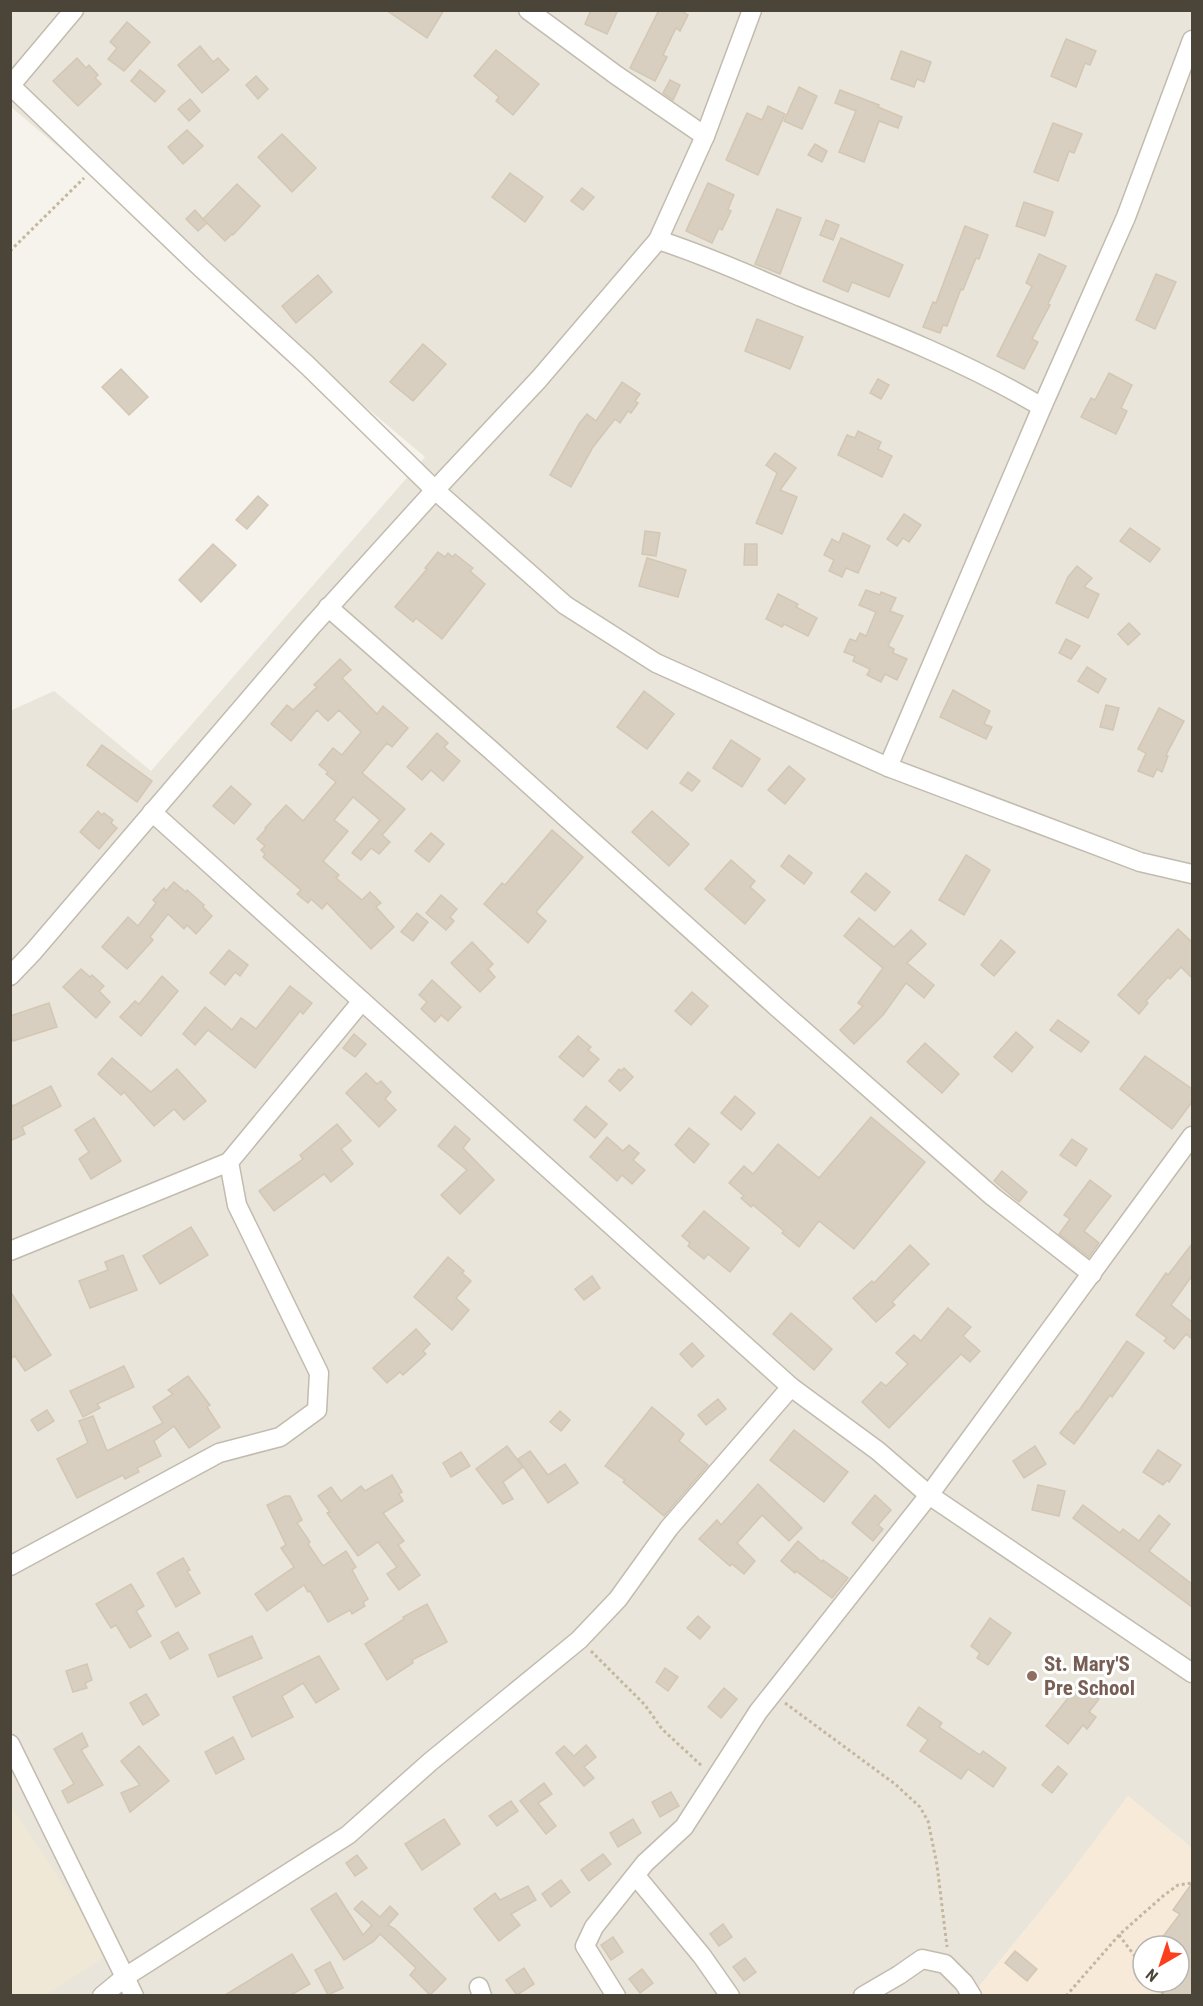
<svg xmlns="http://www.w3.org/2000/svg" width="1203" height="2006" viewBox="0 0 1203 2006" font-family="'Roboto Condensed',sans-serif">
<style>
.residential{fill:#eae5da}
.commercial{fill:#f7ead8;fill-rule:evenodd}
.education{fill:#efe8d6}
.building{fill:#d8cfc1;stroke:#d3c7b4;stroke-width:1.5}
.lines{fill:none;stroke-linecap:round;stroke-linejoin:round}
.minor-casing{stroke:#c2bbae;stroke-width:21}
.path{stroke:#c4b79f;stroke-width:3;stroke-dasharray:3 3;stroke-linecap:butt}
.minor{stroke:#fff;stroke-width:18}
.education-dot{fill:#8d6e63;stroke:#fff;stroke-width:2}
.labels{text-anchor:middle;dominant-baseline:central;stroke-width:6;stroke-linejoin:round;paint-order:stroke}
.education-label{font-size:21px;font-weight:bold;fill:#785e54;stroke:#fff;text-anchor:start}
</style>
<rect width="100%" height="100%" fill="#f6f3ec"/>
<!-- residential -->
<path class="residential" d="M11,11H1192V1848L1128,1796L1063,1883L978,1988L982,1995H11L10,711L54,691L151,771L425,457L11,107Z"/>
<!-- commercial -->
<path class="commercial" d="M1128,1796L1192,1848V1995L982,1996L978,1989L1063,1883ZM1143,1946H1179V1982H1143Z"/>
<!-- education -->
<path class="education" d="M10,1804L109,1954L46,1995H11Z"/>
<!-- building -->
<g class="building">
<path d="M386,10H444L427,38Z"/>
<path d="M591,10H618L607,34L585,24Z"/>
<path d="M659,10H680L688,15L680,31L676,28L663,55L667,57L655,81L630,68Z"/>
<path d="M127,22L150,42L124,71L108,59L117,48L110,42Z"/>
<path d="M1066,39L1096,51L1090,65L1085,63L1076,87L1051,76Z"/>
<path d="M200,46L213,62L218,58L229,70L202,93L178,65Z"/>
<path d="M496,50L539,84L513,115L496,101L499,97L474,76Z"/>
<path d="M901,51L931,62L924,82L917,79L914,87L891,79Z"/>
<path d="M77,58L86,68L89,65L98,75L95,78L101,84L78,106L53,81Z"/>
<path d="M140,70L165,91L155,102L131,81Z"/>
<path d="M256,76L268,89L258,99L246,85Z"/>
<path d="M670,80L680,85L673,100L663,93Z"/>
<path d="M799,87L817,96L802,129L784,121Z"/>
<path d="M840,90L879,105L878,107L902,117L898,128L879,121L864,162L839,152L856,111L835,103Z"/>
<path d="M190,99L200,111L189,121L178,109Z"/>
<path d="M768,106L785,114L758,175L726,160L747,113L762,120Z"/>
<path d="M1053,123L1082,134L1074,153L1069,151L1058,181L1034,172Z"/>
<path d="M187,130L203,146L183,164L168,147Z"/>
<path d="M282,134L316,168L292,192L258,157Z"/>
<path d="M815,144L827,151L822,162L808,155Z"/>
<path d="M510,173L543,197L525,222L492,197Z"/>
<path d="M708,183L734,195L728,209L731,211L722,230L719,228L712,243L686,231Z"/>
<path d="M237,184L260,206L233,235L232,234L225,241L203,219L207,223L198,231L186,219L195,210L203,219Z"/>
<path d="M582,188L594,197L583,210L571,201Z"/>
<path d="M1024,202L1053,212L1045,236L1016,226Z"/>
<path d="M777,209L801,218L780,274L755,264Z"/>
<path d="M826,220L839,225L833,240L820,235Z"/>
<path d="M965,226L988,235L979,259L976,258L963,290L961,289L947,326L943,325L940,333L923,327L933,302L936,303Z"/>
<path d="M841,238L903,265L889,297L852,282L848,292L823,281Z"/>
<path d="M1039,254L1066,266L1048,304L1050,305L1032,339L1038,342L1024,369L997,356L1032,286L1026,283Z"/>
<path d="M1156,274L1176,282L1155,329L1136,320Z"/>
<path d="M318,275L332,292L296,323L282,306Z"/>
<path d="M757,319L803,337L790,369L745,351Z"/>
<path d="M423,344L446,364L413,401L390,382Z"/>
<path d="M121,369L148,397L129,415L102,387Z"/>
<path d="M1109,373L1132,385L1121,408L1127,411L1116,434L1081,417L1091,398L1095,400Z"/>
<path d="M878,379L889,385L881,399L870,393Z"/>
<path d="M622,382L640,394L635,401L638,403L631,413L628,411L620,423L615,419L593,447L571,487L550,475L579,424L587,414L596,421Z"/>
<path d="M858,431L881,442L878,449L892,456L882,477L838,455L847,435L855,438Z"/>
<path d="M775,453L796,468L780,490L797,497L782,534L756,523L777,473L766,465Z"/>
<path d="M258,496L268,505L247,529L236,520Z"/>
<path d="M904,514L921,525L909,542L903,538L897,546L887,539Z"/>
<path d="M1130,528L1160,549L1150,562L1120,541Z"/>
<path d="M645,531L660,533L656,556L642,554Z"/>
<path d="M843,533L870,546L858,573L846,568L842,577L829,571L834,560L824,555L832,539L839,543Z"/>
<path d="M213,544L236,565L201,602L179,580Z"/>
<path d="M745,544H757V565H744Z"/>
<path d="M438,552L445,557L448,553L453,557L455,554L473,568L470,571L485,584L442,639L416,618L413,622L395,607L427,569L425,568Z"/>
<path d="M647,558L686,570L678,597L639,586Z"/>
<path d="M1077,566L1092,578L1084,587L1099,594L1088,618L1056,603L1068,577Z"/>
<path d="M866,590L880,595L881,592L896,598L890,611L903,616L888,646L894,649L893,653L907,659L897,680L885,674L881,682L867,675L870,669L853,661L855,656L844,652L850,639L856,641L860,633L866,636L876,612L859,605Z"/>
<path d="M778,594L798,604L796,607L817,618L808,636L784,624L782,627L766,619Z"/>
<path d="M1129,623L1140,634L1128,645L1118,634Z"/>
<path d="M1066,639L1080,646L1071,659L1059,653Z"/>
<path d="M340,659L351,670L342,678L377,714L383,706L408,728L392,747L387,743L362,773L405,809L382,835L390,842L379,854L371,848L361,860L352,853L380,820L353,797L334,820L348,831L323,861L339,875L336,878L362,900L370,892L381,903L376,907L394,927L371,949L327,903L322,909L311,899L308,903L297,894L301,890L263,857L265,854L261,850L265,846L257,839L266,829L265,828L286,805L303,821L336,782L326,774L328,772L319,765L333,748L342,755L361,732L339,710L328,721L317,710L291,741L271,724L287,705L293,710L317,687L314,685Z"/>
<path d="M1087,667L1106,679L1098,693L1078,681Z"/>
<path d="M953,690L990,711L984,724L992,727L986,739L940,717Z"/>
<path d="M644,691L674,714L647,749L617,727Z"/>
<path d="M1106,705L1119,708L1113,730L1100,727Z"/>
<path d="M1159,708L1184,721L1166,755L1168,756L1162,772L1157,769L1153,777L1138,771L1146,753L1138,749Z"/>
<path d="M437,733L448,743L444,747L460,761L443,781L431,770L422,780L407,767Z"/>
<path d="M731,740L760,759L742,787L713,768Z"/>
<path d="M102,745L152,781L137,802L87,765Z"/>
<path d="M789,766L805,779L785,804L768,790Z"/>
<path d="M688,772L700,781L692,791L680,783Z"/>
<path d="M231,786L251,804L234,824L213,806Z"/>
<path d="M98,811L102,815L104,813L113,820L111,823L117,828L99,849L80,832Z"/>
<path d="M652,811L689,844L669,866L632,832Z"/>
<path d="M552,830L583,857L536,912L546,921L528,943L484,904L502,883L505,885Z"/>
<path d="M431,833L444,844L429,862L415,851Z"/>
<path d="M789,855L812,873L804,884L781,866Z"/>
<path d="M966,855L990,870L964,915L939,900Z"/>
<path d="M731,860L755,881L750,887L765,900L745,924L705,889Z"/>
<path d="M866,873L890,892L875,911L851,892Z"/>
<path d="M174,882L186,892L187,890L204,905L203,907L212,916L196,934L187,925L184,929L168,914L150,937L153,940L127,969L102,947L128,917L138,926L156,903L153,900L164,888L166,891Z"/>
<path d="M441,895L457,909L450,917L454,921L446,930L426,913Z"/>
<path d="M417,913L428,922L413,941L401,932Z"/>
<path d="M859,918L894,947L911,930L926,944L907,963L934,985L924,998L906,983L883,1015L854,1044L840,1030L863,1006L858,1003L883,968L844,936Z"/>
<path d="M1178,929L1192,942V978L1181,967L1170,979L1168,977L1146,1001L1148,1003L1139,1014L1118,995Z"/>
<path d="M1001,940L1015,952L994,976L981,965Z"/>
<path d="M472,942L493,964L488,969L495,977L480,992L451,963Z"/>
<path d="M229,950L248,965L240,976L235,972L225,985L210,973Z"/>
<path d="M81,969L90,977L92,975L104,986L99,991L110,1002L96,1018L63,987Z"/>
<path d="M162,976L178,991L141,1036L120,1017L135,1001L139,1004Z"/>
<path d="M432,980L461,1007L448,1021L441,1015L435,1022L421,1009L427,1002L419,995Z"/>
<path d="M290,986L312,1003L303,1014L300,1011L255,1068L208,1030L195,1045L183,1034L205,1007L232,1030L241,1018L256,1029Z"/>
<path d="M692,992L708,1006L691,1025L675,1011Z"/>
<path d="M49,1003L57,1027L13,1041L10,1034V1016Z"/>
<path d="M1058,1020L1089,1042L1081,1052L1050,1030Z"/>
<path d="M1016,1032L1033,1047L1012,1072L994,1057Z"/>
<path d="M354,1034L366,1044L355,1057L343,1048Z"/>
<path d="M578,1036L591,1047L588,1050L599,1059L583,1077L559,1057Z"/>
<path d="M925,1043L959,1074L942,1093L907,1062Z"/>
<path d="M1145,1056L1192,1089V1102L1172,1129L1120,1089Z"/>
<path d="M112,1058L151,1092L177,1069L206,1101L184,1120L174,1109L154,1126L124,1092L121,1095L98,1074Z"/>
<path d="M624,1068L633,1077L620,1091L609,1081L619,1069L621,1071Z"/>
<path d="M366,1073L377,1084L381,1081L391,1092L385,1099L396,1110L379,1127L346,1093Z"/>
<path d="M51,1086L61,1106L22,1127L25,1134L10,1141V1102L13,1106Z"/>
<path d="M735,1096L755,1113L741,1130L721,1113Z"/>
<path d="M586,1106L607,1124L595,1138L574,1120Z"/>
<path d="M871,1117L925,1162L854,1249L819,1221L799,1247L782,1233L784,1231L753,1205L751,1207L741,1198L744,1196L729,1183L744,1166L753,1174L778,1144L819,1178Z"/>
<path d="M94,1118L121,1161L91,1179L79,1159L89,1152L75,1130Z"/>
<path d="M337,1124L351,1141L341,1149L353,1164L331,1182L324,1174L274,1211L259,1191L303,1159L300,1155Z"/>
<path d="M455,1126L470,1139L463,1148L494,1180L460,1214L441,1195L467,1170L438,1146Z"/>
<path d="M689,1128L709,1144L694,1163L675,1145Z"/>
<path d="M607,1137L623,1151L629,1145L639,1153L633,1160L645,1170L632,1184L622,1175L617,1181L590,1157Z"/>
<path d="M1072,1139L1087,1149L1076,1166L1060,1155Z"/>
<path d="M1002,1171L1027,1192L1019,1202L994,1181Z"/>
<path d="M1090,1180L1111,1196L1084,1231L1099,1243L1089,1257L1059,1234L1070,1219L1064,1215Z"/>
<path d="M704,1211L749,1248L730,1272L708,1254L704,1259L688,1246L690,1243L682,1236Z"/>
<path d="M191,1227L208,1255L160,1284L143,1256Z"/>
<path d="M1192,1244V1276L1171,1305L1192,1322V1339L1186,1334L1174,1349L1164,1341L1167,1338L1136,1315L1166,1273L1168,1275Z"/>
<path d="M910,1245L929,1264L892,1302L895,1305L876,1322L853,1298L872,1281L874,1283Z"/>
<path d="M123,1255L137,1290L90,1308L79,1281L108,1270L105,1262Z"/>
<path d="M448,1257L464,1271L462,1273L471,1281L456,1298L469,1310L452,1330L414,1297Z"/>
<path d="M592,1276L600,1288L584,1300L575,1289Z"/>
<path d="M10,1291L51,1355L25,1371L15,1356L10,1359Z"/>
<path d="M948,1308L971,1327L963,1336L980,1351L970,1362L961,1354L889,1428L862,1402L881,1382L886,1386L908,1364L896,1353L914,1335L921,1341Z"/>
<path d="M791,1313L832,1349L814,1370L773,1334Z"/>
<path d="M416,1329L430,1344L423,1351L426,1354L403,1375L400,1372L387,1383L373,1368Z"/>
<path d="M1127,1341L1144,1353L1112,1397L1110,1395L1074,1444L1060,1433L1077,1411L1078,1412Z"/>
<path d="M692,1343L704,1356L692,1367L680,1354Z"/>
<path d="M124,1366L134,1387L97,1404L100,1408L83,1417L70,1391Z"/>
<path d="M188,1376L210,1405L207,1407L220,1427L189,1448L174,1426L154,1441L161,1456L137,1468L139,1472L125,1479L123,1475L77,1498L57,1459L88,1443L79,1421L93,1416L107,1451L163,1423L153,1407L173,1394L168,1390Z"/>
<path d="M718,1399L726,1409L706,1425L698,1415Z"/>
<path d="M652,1407L684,1434L679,1441L708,1465L664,1516L623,1482L625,1480L605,1466Z"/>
<path d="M47,1410L54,1421L38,1431L31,1420Z"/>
<path d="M560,1411L570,1420L561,1431L550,1422Z"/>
<path d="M794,1430L848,1472L824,1502L770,1460Z"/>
<path d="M507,1446L523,1467L503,1482L513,1499L503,1504L476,1469Z"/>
<path d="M1035,1446L1046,1464L1024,1478L1013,1461Z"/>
<path d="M1158,1450L1181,1465L1169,1482L1167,1480L1163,1485L1143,1472Z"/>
<path d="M530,1451L548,1475L565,1464L578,1483L548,1503L518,1459Z"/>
<path d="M461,1452L470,1466L451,1477L443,1463Z"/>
<path d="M392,1475L402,1492L399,1494L403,1501L383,1513L404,1541L398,1545L420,1575L399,1590L387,1574L397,1567L378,1542L358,1556L327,1513L330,1512L318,1496L331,1487L341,1501L361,1486L365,1491Z"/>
<path d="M758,1484L802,1528L789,1541L762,1515L737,1543L755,1561L744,1574L732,1564L730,1566L699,1539L717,1520L721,1525Z"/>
<path d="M1038,1485L1065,1491L1059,1516L1032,1510Z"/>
<path d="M875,1495L891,1510L878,1525L883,1529L873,1541L852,1523Z"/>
<path d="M285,1496H290L302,1520L297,1523L310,1542L308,1544L323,1566L346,1551L356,1567L352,1570L368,1599L363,1602L365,1606L352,1614L350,1610L328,1622L310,1591L308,1592L304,1585L267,1611L255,1594L294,1567L281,1548L286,1545L267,1505Z"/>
<path d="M1083,1505L1120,1533L1123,1529L1139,1541L1159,1515L1170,1524L1149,1551L1192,1584V1607L1073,1518Z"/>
<path d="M798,1541L822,1562L823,1560L848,1578L832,1598L796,1571L795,1573L781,1561Z"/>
<path d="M183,1558L190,1570L187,1571L200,1593L176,1607L157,1573Z"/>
<path d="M131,1584L144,1606L136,1611L151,1636L130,1648L116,1625L111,1628L96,1604Z"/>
<path d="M427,1604L447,1642L412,1660L413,1663L387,1680L365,1644L404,1619L403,1617Z"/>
<path d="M698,1616L710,1627L700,1639L687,1628Z"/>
<path d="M990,1618L1011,1633L988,1665L977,1658L980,1653L971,1646Z"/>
<path d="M178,1632L188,1649L170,1659L161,1642Z"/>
<path d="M252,1636L262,1658L218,1677L209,1655Z"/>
<path d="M319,1656L339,1689L316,1703L303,1683L282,1696L293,1717L252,1737L233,1697Z"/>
<path d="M87,1664L92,1680L85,1683L87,1688L73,1692L66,1671Z"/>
<path d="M665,1668L678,1677L668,1691L656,1682Z"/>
<path d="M1079,1684L1099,1699L1089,1712L1096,1717L1087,1729L1083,1725L1068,1744L1046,1726Z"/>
<path d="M724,1688L737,1699L721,1718L708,1707Z"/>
<path d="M146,1694L159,1715L143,1725L130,1703Z"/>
<path d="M919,1707L942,1723L939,1727L980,1755L983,1751L1006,1768L993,1787L968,1769L961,1779L920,1751L928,1740L907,1725Z"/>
<path d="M82,1733L88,1746L81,1750L103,1785L68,1803L62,1791L74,1784L54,1749Z"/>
<path d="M233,1737L244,1759L216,1774L205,1752Z"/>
<path d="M586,1745L596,1757L584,1767L594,1778L584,1786L556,1753L564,1746L574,1756Z"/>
<path d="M139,1746L169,1781L130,1812L121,1793L140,1785L121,1761Z"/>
<path d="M1058,1766L1067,1774L1052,1793L1042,1785Z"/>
<path d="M544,1783L552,1794L538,1803L556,1826L546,1834L520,1801Z"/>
<path d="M671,1792L679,1806L660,1817L652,1802Z"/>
<path d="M511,1801L518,1811L497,1826L489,1816Z"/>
<path d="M444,1819L460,1844L422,1870L405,1844Z"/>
<path d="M633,1819L641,1833L618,1847L610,1833Z"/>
<path d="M603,1854L611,1864L589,1881L581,1870Z"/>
<path d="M357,1855L367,1868L355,1876L346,1863Z"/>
<path d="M561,1880L570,1892L551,1907L542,1894Z"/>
<path d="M1192,1883V1995H1161L1171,1982H1179V1972L1189,1959L1179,1952V1946H1171L1161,1939L1180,1914L1173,1910Z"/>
<path d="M528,1886L536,1900L511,1914L520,1925L499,1941L474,1909L495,1893L500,1900Z"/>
<path d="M336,1893L363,1935L372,1925L354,1909L362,1901L380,1917L390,1906L398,1914L388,1925L395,1929L446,1979L430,1995L410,1975L416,1968L380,1934L374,1941L344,1960L311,1909Z"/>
<path d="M723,1924L732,1937L719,1946L710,1934Z"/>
<path d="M613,1937L623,1952L611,1960L601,1945Z"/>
<path d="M1015,1951L1037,1969L1027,1981L1005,1963Z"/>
<path d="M292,1954L310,1984L291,1995H225Z"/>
<path d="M745,1958L756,1972L744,1981L733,1967Z"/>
<path d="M330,1962L343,1988L328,1995L315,1970Z"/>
<path d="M524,1968L534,1984L517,1995L506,1980Z"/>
<path d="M642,1969L653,1983L640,1993L629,1979Z"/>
</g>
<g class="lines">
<!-- minor casing -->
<g class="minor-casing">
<g id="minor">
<path d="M528,10L616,75L705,136"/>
<path d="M752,10L705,136L658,240L539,379L435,490L565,605L656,663L888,767L1140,862L1192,874"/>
<path d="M10,85L199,266L307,365L435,490L311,627L33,952L10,976"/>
<path d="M11,85L74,10"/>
<path d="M658,240C709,256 757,279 806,299C887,331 968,363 1042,407"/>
<path d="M328,607L492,751L779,1009L992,1196L1092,1274"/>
<path d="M888,767L1042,407L1126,217L1192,40"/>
<path d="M152,812L362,1001"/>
<path d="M1192,1136L929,1495L1192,1673"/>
<path d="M10,1251L229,1162"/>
<path d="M10,1566L219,1453L280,1437L317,1410L319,1373L237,1205L229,1162L362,1001L791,1387"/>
<path d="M10,1744L125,1977L348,1835L430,1762L579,1640L618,1599L669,1528L791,1387L878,1451L929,1495L758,1712L684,1827L645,1863L594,1927L585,1946L616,1996"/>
<path d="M636,1876L702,1956L730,1996"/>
<path d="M479,1987L482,1996"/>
<path d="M102,1996L125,1977L134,1996"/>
<path d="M863,1996L899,1975L922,1959L945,1964L964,1983L972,1996"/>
</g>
</g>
<!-- path -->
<g class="path">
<path d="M10,251L84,178"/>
<path d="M591,1651L645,1705L662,1729L703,1767"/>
<path d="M785,1703L895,1784L920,1807L928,1821L937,1865L947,1947"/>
<path d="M1119,1935L1143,1967"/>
<path d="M1154,1982L1165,1996"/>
<path d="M1066,1996L1119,1935L1163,1896L1178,1885L1192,1883"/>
</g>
<!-- minor -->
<use href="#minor" class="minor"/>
</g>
<!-- markers -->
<circle class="education-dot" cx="1032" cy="1676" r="6"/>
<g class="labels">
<!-- education labels -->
<g class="education-label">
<text x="1044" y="1664">St. Mary'S<tspan x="1044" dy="24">Pre School</tspan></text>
</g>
</g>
<!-- border -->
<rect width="1203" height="2006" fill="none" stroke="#4b4439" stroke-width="24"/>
<!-- north arrow -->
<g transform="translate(1161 1964) rotate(219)"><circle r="28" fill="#ffffff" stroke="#b7b4b0" stroke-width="1.5"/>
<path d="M0-4.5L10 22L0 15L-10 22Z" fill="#fc3f1d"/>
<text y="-9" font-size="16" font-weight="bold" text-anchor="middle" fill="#4b4439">N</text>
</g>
</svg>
